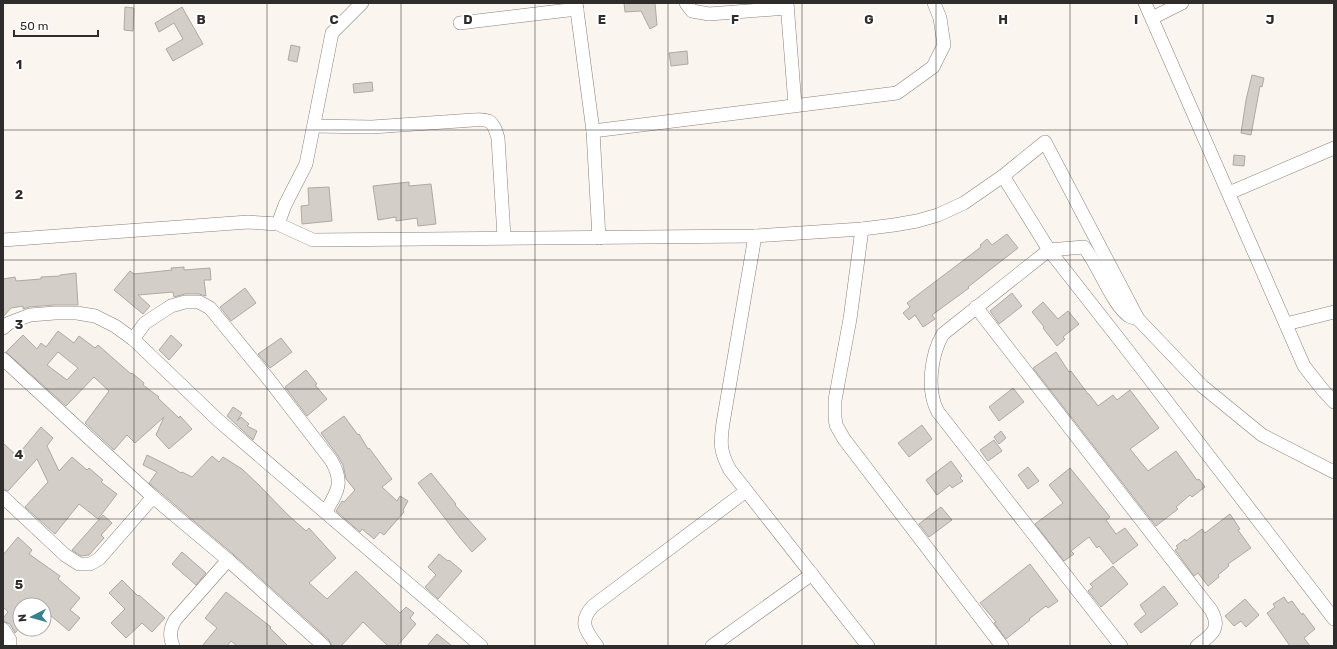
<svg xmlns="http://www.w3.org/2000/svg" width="1337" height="649" viewBox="0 0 1337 649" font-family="Rubik,sans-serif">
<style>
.building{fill:#d4cec9;stroke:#aea9a4;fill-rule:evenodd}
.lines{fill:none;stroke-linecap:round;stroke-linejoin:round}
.minor-casing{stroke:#87827d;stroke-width:14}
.minor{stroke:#fff;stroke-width:13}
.grid{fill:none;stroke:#2f2d2b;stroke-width:1;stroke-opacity:0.55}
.grid-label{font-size:13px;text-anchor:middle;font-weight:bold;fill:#2f2d2b;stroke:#fff;stroke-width:4;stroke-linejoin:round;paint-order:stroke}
</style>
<rect width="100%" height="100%" fill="#fbf5f0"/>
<!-- building -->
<g class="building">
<path d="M624,3H655L657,25L650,29L641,11L625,12Z"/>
<path d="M125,7L134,8L133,31L124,30Z"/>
<path d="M182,7L203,44L173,61L166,49L183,39L174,23L159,32L155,23Z"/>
<path d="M291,45L300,47L297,62L288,60Z"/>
<path d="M687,51L688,64L671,66L669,53Z"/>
<path d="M1252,75L1264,78L1262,87L1260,86L1251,135L1241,133L1246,100Z"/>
<path d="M372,82L373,91L354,93L353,84Z"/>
<path d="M1234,155L1245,156L1244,166L1233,165Z"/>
<path d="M409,182V186L431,184L436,224L418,226L417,218L396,221V217L378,220L373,186Z"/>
<path d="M329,187L332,221L302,224L301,206L309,205L308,188Z"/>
<path d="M1007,234L1018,248L968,287L969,288L932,315L935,319L923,327L915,315L909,320L903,313L910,307L907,303L981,247L980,245L987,239L992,245Z"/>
<path d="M184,267V270L210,268L211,280H204L206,296L199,294H185L174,297L173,292L138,295L150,306L143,314L114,290L130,271L134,274L172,270L171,268Z"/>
<path d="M76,273L78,305H54L29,307L23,309V306L11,308L3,317V279L15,277L16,281L41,279V277L60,276V275Z"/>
<path d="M245,288L256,303L231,321L220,307Z"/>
<path d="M1012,293L1022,306L999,324L990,311Z"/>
<path d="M1043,302L1058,319L1068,311L1079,324L1063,337L1065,339L1057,346L1043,328L1044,327L1032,312Z"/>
<path d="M58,331L74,343L79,336L95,348L98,345L131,374L132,373L144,383L143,385L159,397L158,398L179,418L180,416L192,429L169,449L156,435L164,417L135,443L127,435L114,450L85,423L109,391L94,377L66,406L6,352L23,335L37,349L41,343L46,347ZM58,352L78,368L67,380L47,365Z"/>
<path d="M171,335L182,345L169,360L159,350Z"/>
<path d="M281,338L292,352L270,368L258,354Z"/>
<path d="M1056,352L1069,372L1071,371L1088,394H1089L1098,406L1113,395L1117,400L1130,390L1159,428L1130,449L1148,471L1176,451L1197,480L1199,479L1205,487L1192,497L1190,495L1176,507L1178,509L1156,526L1033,368Z"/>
<path d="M306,370L317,384L315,385L327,399L307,416L285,387Z"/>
<path d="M1013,388L1024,402L999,421L989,407Z"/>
<path d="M233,407L242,413L237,421L241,417L249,424L247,426L257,431L253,440L227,416Z"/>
<path d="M344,416L358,435L359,434L368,449L369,448L392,479L382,487L397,501L400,496L408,501L403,510L404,512L384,535L380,532L374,539L362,529L360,532L336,511L342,501L344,502L355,490L346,479L343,465L338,456L321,433Z"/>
<path d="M922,425L932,439L909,457L898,443Z"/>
<path d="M41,427L53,438L47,446L59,471L72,457L87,470L89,468L103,480L101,482L117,494L98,519L79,504L55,534L25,507L48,482L37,459L8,491L3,489V443L17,456Z"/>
<path d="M1001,431L1006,438L999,444L994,437Z"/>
<path d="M994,440L1002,451L988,461L980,450Z"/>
<path d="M147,455L173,468L181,473L182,472L192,477L212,456L219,462L223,457L242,469L259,485L287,514L306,531L309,528L336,558L309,583L327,599L356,571L400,613L406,607L414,613L410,618L416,624L397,646H388L363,622L341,646H332L329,640L307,620L233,554L149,483L157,472L143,465Z"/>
<path d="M951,461L962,476L960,478L963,481L952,488L950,485L937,495L926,480Z"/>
<path d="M1028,467L1039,481L1028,489L1018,475Z"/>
<path d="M1070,468L1110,517L1106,520L1116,534L1125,528L1138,545L1113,564L1099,546L1097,548L1089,537L1071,551L1074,554L1064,561L1035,524L1063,503L1049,485Z"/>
<path d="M431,473L456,504L455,505L486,539L472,552L460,538L418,483Z"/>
<path d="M941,507L952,520L929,537L919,524Z"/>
<path d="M1230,514L1240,529L1238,530L1251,548L1228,564L1229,566L1218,575L1219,577L1208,586L1198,573L1194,576L1175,550L1178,548L1176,546L1185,539L1186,541L1202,529L1205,533Z"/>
<path d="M103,515L112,523L101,535L104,538L89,555L81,556L72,550Z"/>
<path d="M18,537L32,550L29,554L60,576L58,579L80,598L70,610L80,618L69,631L44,610V605H20V627L15,633L10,624L3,621V618L8,612L3,607V555Z"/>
<path d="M182,552L206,573L196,585L172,564Z"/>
<path d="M439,554L448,561L449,560L462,571L438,599L425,587L436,575L428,567Z"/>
<path d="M1030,564L1058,601L1048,608L1046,606L1029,619L1030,620L1006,639L994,623L996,622L980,603Z"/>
<path d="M1113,566L1128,584L1101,607L1088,591L1093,587L1090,584Z"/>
<path d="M122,580L138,596L139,595L165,618L152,632L142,623L126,638L111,623L125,609L109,593Z"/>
<path d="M1164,586L1178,604L1141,633L1134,624L1146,614L1140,605Z"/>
<path d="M226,592L271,627L270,628L288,646H237L231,641L227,646H202L217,628L205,618Z"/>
<path d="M1284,597L1288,603L1292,601L1302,615L1303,613L1315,629L1304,638L1310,646H1290L1267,613L1275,607L1273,604Z"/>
<path d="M1245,599L1259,615L1246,627L1241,621L1234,626L1225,616Z"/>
<path d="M437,634L452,646H427Z"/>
</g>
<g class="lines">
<!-- minor casing -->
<g class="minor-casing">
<g id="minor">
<path d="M576,3L593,131L599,238"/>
<path d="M686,3L692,11L709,14L787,8"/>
<path d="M787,3L795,105"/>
<path d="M1145,3L1304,366L1322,389L1334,402"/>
<path d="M1152,18L1182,3"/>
<path d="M460,23L577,9"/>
<path d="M314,126L372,127L473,120C491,119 493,121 498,138L504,237"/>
<path d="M593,131L897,93L933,67L944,45L940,18L934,3"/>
<path d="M1003,176L1049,250L1122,343L1334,619"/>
<path d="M1229,193L1334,148"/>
<path d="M278,224L285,205L306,164L332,33L362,3"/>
<path d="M862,229L850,319L835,400V417L836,425L844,439L1002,646"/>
<path d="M755,236L723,423C720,443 720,452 730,470L868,646"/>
<path d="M3,240L248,222L278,224L313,240L755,236L862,229L894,225L917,221L938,215L964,203L1003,176L1045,142L1138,319L1202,386L1262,435L1334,472"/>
<path d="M976,307L1211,610C1222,629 1211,635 1197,646"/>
<path d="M1286,324L1334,312"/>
<path d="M3,328L9,323L30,315L55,313H77L95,316L115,326L133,339L219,421L481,646"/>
<path d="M133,339L145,323L171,306L185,302H199L210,308L270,381L331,460C344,482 338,491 326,511"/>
<path d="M3,359L153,497L228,560L324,646"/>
<path d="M3,497L65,555L79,564H90L99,559L153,497"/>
<path d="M3,629L10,640V646"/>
<path d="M173,646C169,636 170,629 175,620L228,560"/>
<path d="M597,646C586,631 578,622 593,606L746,491"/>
<path d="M712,646L812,574"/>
<path d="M1121,646L938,412C926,391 931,354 943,334L1049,250L1084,247C1098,264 1113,306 1129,316C1132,318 1135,318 1138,319"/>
</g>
</g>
<!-- minor -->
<use href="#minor" class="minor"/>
</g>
<!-- grid -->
<path class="grid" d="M134,3V646M267,3V646M401,3V646M535,3V646M668,3V646M802,3V646M936,3V646M1070,3V646M1203,3V646M3,130H1334M3,260H1334M3,389H1334M3,519H1334"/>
<g class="grid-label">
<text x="201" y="24">B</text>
<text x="334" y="24">C</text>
<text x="468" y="24">D</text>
<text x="602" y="24">E</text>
<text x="735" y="24">F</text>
<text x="869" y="24">G</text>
<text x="1003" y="24">H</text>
<text x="1136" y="24">I</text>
<text x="1270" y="24">J</text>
<text x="19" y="69">1</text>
<text x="19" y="199">2</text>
<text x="19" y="329">3</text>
<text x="19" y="459">4</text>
<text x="19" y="589">5</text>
</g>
<!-- border -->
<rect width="1337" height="649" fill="none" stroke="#2f2d2b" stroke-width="8"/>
<!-- north arrow -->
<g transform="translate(32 617) rotate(264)"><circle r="19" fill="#ffffff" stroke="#acabaa"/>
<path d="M0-3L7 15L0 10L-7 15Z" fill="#3b808e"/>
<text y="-6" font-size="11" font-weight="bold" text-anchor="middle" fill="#2f2d2b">N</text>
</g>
<!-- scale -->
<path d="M14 30v6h84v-6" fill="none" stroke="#2f2d2b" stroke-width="2"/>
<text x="20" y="30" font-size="12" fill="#2f2d2b" stroke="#ffffff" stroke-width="3" paint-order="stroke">50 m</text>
</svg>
